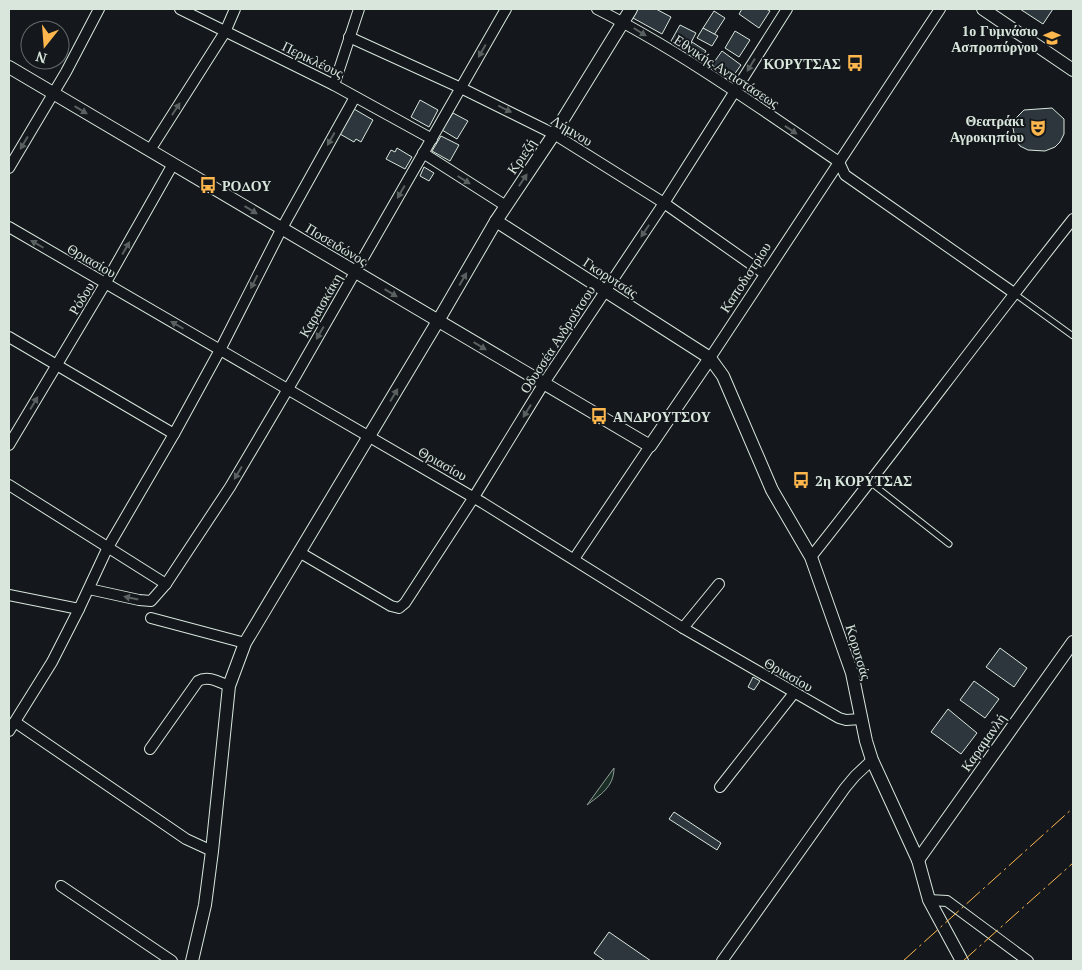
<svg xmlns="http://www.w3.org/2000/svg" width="1082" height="970" viewBox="0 0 1082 970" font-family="'PT Serif',serif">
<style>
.green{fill:#1a2d24;stroke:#939e99}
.building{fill:#2c363c;stroke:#d8e6dc}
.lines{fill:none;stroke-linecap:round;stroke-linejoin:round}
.service-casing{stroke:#d8e6dc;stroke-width:7}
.minor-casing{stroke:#d8e6dc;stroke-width:12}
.tertiary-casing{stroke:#d8e6dc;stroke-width:14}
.service{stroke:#14181c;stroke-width:5}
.minor{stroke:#14181c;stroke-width:10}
.tertiary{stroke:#14181c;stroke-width:12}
.power{stroke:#ffb74d;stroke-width:1;stroke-dasharray:18 4 2.5 4;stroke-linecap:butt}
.oneway{fill:#59605f}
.labels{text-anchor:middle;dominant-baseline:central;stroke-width:4;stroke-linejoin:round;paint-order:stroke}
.poi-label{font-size:14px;font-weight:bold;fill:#d8e6dc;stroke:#14181c;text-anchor:end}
.street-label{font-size:14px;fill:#d8e6dc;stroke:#14181c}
</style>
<rect width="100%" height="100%" fill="#14181c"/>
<!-- green -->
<path class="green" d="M614,768C614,787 600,795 587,805Z"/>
<!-- building -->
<g class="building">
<path d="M638,9H656L671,17L662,34L633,18Z"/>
<path d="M742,9H766L770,11L759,28L739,14Z"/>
<path d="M1020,9H1053L1043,24Z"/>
<path d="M714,11L725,18L714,35L703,28Z"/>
<path d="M680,25L696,33L687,50L671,41Z"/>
<path d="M703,28L718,36L712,46L697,38Z"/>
<path d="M735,31L750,40L739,57L725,48Z"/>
<path d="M692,42L706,51L701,59L687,50Z"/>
<path d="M722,51L741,65L731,79L712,65Z"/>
<path d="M420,100L438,110L429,127L411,117Z"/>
<path d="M1052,108L1064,119V134L1060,142L1055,147L1045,151L1028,150L1020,146L1015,139L1012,122L1024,110Z"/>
<path d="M354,109L373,120L361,142L356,139L354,142L340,134Z"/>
<path d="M453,113L468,121L457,139L442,130Z"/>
<path d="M441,136L459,145L450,161L432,151Z"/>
<path d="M397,148L412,157L405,169L386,159L391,150L395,152Z"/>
<path d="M424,167L434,173L429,181L420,176Z"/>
<path d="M1000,648L1027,668L1014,687L986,667Z"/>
<path d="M753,677L760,681L754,690L748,687Z"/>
<path d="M974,681L999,699L985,718L960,700Z"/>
<path d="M948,709L977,733L961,754L931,732Z"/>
<path d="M674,812L721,843L717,850L669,819Z"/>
<path d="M609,932L651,961H605L594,953Z"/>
</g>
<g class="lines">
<!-- service casing -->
<g class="service-casing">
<g id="service">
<path d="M1015,294L1073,336"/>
<path d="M870,482L949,544"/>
</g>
</g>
<!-- minor casing -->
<g class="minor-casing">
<g id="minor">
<path d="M180,9L334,85L432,139"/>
<path d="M597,9C682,52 761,109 839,162L845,175L1014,293"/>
<path d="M349,37L461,88L554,134L664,203L765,274"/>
<path d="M334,85L359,9"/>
<path d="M150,150L225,32L235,9"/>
<path d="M423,153L506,206"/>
<path d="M9,168L66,72L99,9"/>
<path d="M9,227L483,503L683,628L839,718L846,720L861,719"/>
<path d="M9,337L174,434"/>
<path d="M710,358L940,9"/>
<path d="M9,445L105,284L173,164"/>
<path d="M9,485L166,584"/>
<path d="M299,552L391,606L399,608L405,603L474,497L544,383L664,203L787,9"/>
<path d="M811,557C900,445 984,331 1073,219"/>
<path d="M574,559L650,446"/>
<path d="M89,589L139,600L151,601L166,584L230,487L295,377L506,9"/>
<path d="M9,595L79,609"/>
<path d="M151,618L245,643"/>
<path d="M683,628L719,584"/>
<path d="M15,722L186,839L212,851"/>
<path d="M9,731L52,662L79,609L107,549L174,434L220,350L282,228L355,97"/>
<path d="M150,749L198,681C208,675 219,682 229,686"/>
<path d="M720,787L794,693"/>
<path d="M61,886L172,961"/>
<path d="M929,900L947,901L1028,961"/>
<path d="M722,961L845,788L855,776L872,760"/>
</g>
</g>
<!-- tertiary casing -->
<g class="tertiary-casing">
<g id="tertiary">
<path d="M983,9L1073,70"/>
<path d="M9,67L650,446L710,358"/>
<path d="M496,221L710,358L723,376L772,490L811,557L852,673L866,741L872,760L918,860L929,900L962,961"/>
<path d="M918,860L1073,642"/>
<path d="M192,961L205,905L212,851L229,686L245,643L438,321L496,221L554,134L631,9"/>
</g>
</g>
<!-- service -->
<use href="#service" class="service"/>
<!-- minor -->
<use href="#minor" class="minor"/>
<!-- tertiary -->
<use href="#tertiary" class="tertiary"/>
<!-- power -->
<g class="power">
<path d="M903,961L1073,808"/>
<path d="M963,961L1073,863"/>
</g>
</g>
<!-- one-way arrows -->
<defs><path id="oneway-solid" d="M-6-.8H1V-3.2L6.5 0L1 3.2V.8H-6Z" transform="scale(1.25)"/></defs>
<g class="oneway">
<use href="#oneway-solid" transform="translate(640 32) rotate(32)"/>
<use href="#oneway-solid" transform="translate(482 51) rotate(120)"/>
<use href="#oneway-solid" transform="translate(751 65) rotate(122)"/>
<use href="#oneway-solid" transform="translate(176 109) rotate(-57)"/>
<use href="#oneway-solid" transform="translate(505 109) rotate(26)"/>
<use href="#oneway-solid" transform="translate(81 110) rotate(31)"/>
<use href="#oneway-solid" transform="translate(791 130) rotate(34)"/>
<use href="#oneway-solid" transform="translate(331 139) rotate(119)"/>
<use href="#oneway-solid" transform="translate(24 143) rotate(121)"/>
<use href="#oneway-solid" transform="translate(464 180) rotate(32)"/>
<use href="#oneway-solid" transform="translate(523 180) rotate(-56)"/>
<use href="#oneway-solid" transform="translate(401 192) rotate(120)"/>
<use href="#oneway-solid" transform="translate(251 210) rotate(31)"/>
<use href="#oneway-solid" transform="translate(645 231) rotate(124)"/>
<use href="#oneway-solid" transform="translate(37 244) rotate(-150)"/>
<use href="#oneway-solid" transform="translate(126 248) rotate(-60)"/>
<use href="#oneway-solid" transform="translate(463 279) rotate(-60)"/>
<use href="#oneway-solid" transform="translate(254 282) rotate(117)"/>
<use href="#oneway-solid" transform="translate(391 293) rotate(31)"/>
<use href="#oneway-solid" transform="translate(177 325) rotate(-150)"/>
<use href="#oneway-solid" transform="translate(320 333) rotate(120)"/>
<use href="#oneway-solid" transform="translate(480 346) rotate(31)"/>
<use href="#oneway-solid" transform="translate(394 395) rotate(-59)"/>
<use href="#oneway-solid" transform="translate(34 403) rotate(-59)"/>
<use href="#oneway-solid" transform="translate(527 411) rotate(122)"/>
<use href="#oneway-solid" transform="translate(238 473) rotate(121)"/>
<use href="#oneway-solid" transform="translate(131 598) rotate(-168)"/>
</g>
<!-- icons -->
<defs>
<g id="school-bare" transform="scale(1.35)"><path d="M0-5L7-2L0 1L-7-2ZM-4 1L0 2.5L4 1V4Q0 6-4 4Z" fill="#ffb74d" stroke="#14181c" stroke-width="2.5" paint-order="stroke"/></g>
<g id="bus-bare" transform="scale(1.35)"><path d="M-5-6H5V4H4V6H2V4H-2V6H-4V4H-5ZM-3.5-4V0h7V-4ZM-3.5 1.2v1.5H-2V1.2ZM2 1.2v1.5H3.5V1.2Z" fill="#ffb74d" stroke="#14181c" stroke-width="2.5" paint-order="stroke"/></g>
<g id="theatre-bare" transform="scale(1.35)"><path d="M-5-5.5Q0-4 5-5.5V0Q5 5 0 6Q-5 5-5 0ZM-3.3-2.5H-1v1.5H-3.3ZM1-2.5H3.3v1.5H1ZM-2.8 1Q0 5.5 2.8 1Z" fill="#ffb74d" stroke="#14181c" stroke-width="2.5" paint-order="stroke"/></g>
</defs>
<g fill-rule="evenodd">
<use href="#school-bare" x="1052" y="38"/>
<use href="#bus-bare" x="855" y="63"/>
<use href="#theatre-bare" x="1038" y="128"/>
<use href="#bus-bare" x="208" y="185"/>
<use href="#bus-bare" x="599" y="416"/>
<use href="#bus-bare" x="801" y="480"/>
</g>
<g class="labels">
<!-- poi labels -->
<g class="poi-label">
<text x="1038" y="30">1ο Γυμνάσιο<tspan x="1038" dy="16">Ασπροπύργου</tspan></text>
<text x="841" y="63">ΚΟΡΥΤΣΑΣ</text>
<text x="1024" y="120">Θεατράκι<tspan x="1024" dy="16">Αγροκηπίου</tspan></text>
<text x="222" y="185" text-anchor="start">ΡΟΔΟΥ</text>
<text x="613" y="416" text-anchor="start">ΑΝΔΡΟΥΤΣΟΥ</text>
<text x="815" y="480" text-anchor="start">2η ΚΟΡΥΤΣΑΣ</text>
</g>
<!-- street labels -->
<g class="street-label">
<text transform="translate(313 59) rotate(26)">Περικλέους</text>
<text transform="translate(727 71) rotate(33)">Εθνικής Αντιστάσεως</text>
<text transform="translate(572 130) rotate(31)">Λήμνου</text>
<text transform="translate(521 156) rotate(-56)">Κριεζή</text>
<text transform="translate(337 244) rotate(31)">Ποσειδώνος</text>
<text transform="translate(92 260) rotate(30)">Θριασίου</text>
<text transform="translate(611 277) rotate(33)">Γκορυτσάς</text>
<text transform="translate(745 277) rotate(-57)">Καποδιστρίου</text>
<text transform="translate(81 298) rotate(-59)">Ρόδου</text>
<text transform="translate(320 305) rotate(-60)">Καραισκάκη</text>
<text transform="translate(557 339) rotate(-57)">Οδυσσέα Ανδρούτσου</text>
<text transform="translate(443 463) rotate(30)">Θριασίου</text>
<text transform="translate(859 652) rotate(73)">Κορυτσάς</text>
<text transform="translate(789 674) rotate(30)">Θριασίου</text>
<text transform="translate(983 742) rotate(-55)">Καραμανλή</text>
</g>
</g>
<!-- border -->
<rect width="1082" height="970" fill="none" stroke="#d8e6dc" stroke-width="20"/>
<!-- north arrow -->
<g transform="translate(45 45) rotate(197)"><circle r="24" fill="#14181c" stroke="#626a69"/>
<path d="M0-4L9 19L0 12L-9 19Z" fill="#ffb74d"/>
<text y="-8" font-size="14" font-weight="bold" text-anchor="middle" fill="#d8e6dc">N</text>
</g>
</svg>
